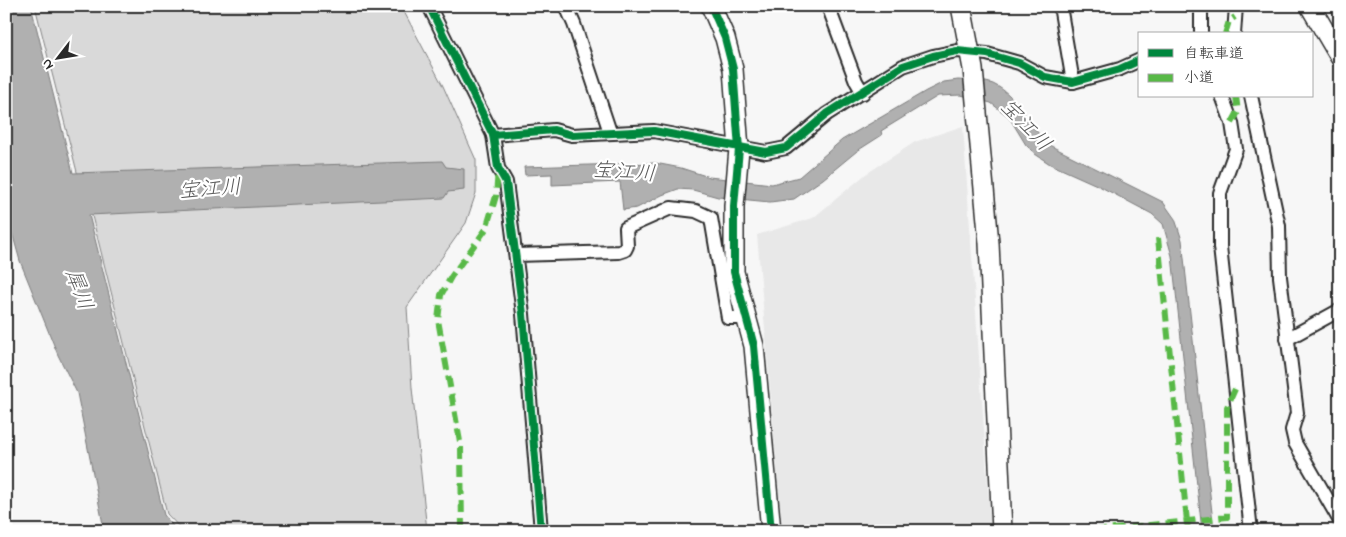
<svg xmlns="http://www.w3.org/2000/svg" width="1346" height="537" viewBox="0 0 1346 537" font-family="'Indie Flower','Klee One',sans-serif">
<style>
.built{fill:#e8e8e8}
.green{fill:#d9d9d9;stroke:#828282}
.water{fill:#b0b0b0;stroke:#7b7b7b}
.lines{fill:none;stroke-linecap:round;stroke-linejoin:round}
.street-casing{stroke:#2b2b2b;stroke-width:16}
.secondary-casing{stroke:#2b2b2b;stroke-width:22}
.street{stroke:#fff;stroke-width:12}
.secondary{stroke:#fff;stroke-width:19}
.quiet{stroke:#58b947;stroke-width:6;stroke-dasharray:12 6;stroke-linecap:butt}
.cycleway-casing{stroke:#fff;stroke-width:11}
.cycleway{stroke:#00873e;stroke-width:8}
.labels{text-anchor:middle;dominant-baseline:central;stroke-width:4.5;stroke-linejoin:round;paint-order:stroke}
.water-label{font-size:21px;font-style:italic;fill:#5a5a5a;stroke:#fff}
</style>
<rect width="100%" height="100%" fill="#f7f7f7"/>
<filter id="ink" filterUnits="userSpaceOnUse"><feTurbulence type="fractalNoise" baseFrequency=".02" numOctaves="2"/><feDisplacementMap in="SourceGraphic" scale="10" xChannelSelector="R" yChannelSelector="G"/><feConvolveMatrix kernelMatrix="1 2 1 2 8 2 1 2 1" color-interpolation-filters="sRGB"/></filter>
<g filter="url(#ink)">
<!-- built -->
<path class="built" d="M963,126L991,531H782L757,235L813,218L866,174L915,142Z"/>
<!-- green -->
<path class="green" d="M35,6H401L443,86L476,160V193L466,223L407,307L412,388L427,531H183L167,514L92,216L77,172Z"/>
<!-- water -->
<g class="water">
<path d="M6,6H31L73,173L442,161L446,167L464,169V190L448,192L444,198L89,215L164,515L177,531H102L103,524L77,393L58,355L20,261L6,211Z"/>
<path d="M958,80C969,81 983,80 993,84C1021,97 1028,128 1051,146L1163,202L1175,219L1182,240L1214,531H1202L1172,256L1163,224L1152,214L1099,186L1050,164L1035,154L1026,145L1009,117L991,103L961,95L938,96L881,131L882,135L857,151L823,179L794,199L770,202L718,197L693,190L678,189L662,195L637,208L623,210L620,182L552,185V174L525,175L524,167L655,163L681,168L709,177L772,184L799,177L842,140L926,91L944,82Z"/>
</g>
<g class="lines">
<!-- street casing -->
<g class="street-casing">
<g id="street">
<path d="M429,6L493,135L498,168L506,182L523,314L541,531"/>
<path d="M566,6L574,24L610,132"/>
<path d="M828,6L856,81L863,93"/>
<path d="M1060,6L1073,82"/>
<path d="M1201,34V6"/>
<path d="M1234,34L1236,6"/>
<path d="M1222,96L1232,123L1236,149L1220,193V247L1251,531"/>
<path d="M1251,96L1279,226L1280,277L1297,413L1292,430L1295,443L1340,521"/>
<path d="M493,135L554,130L572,135L654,131L766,152L786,148L827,114L903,66L933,56L957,51L987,54L1019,63L1045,77L1073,82L1120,69L1140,60"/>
<path d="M516,255L619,252L625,250L627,246L626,228L671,208L696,211L711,218L728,318H747"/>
<path d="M1287,339L1340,310"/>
</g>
</g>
<!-- secondary casing -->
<g class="secondary-casing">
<g id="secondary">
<path d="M711,6L725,38L733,69L739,149L734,206V272L754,346L771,531"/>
<path d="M961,6L973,69L989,243L1002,531"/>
<path d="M1310,6L1340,57"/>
</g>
</g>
<!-- street -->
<use href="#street" class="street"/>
<!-- secondary -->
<use href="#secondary" class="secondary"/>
<!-- quiet -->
<g class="quiet">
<path d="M1225,34L1229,21L1235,17"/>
<path d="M1232,123L1238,112L1236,96"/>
<path d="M1158,238L1188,531"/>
<path d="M462,531L461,447L438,320L441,295L451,277L486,229L496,196L498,170"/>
<path d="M1094,531L1227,517V407L1235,389"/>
</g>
<!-- cycleway casing -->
<g class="cycleway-casing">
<g id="cycleway">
<path d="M429,6L493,135L498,168L506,182L523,314L541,531"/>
<path d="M711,6L725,38L733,69L739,149L734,206V272L754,346L771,531"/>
<path d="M493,135L554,130L572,135L654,131L766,152L786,148L827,114L903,66L933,56L957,51L987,54L1019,63L1045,77L1073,82L1120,69L1140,60"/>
</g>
</g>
<!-- cycleway -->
<use href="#cycleway" class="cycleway"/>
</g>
</g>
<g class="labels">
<!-- water labels -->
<g class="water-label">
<text transform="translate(1025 126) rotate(46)">宝江川</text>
<text transform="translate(624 173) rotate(4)">宝江川</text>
<text transform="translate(210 190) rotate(-4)">宝江川</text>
<text transform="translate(78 290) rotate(70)">犀川</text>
</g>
</g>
<!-- margin -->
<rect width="1346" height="537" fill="none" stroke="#fff" stroke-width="25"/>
<rect x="12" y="12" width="1321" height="512" fill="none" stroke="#2b2b2b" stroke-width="2" filter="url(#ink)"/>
<!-- legend -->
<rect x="1138" y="32" width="175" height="65" fill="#ffffff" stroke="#aaaaaa"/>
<rect x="1148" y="49" width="25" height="8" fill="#00873e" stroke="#aaaaaa"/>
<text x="1184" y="58" font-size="15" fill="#2b2b2b">自転車道</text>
<rect x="1148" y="74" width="25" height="8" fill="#58b947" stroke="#aaaaaa"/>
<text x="1184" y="82" font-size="15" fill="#2b2b2b">小道</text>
<!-- north arrow -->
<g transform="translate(58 58) rotate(239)" stroke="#ffffff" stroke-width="4" paint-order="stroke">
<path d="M0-4L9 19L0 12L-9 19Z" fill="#2b2b2b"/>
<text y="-8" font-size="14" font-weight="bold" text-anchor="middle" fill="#2b2b2b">N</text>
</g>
</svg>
